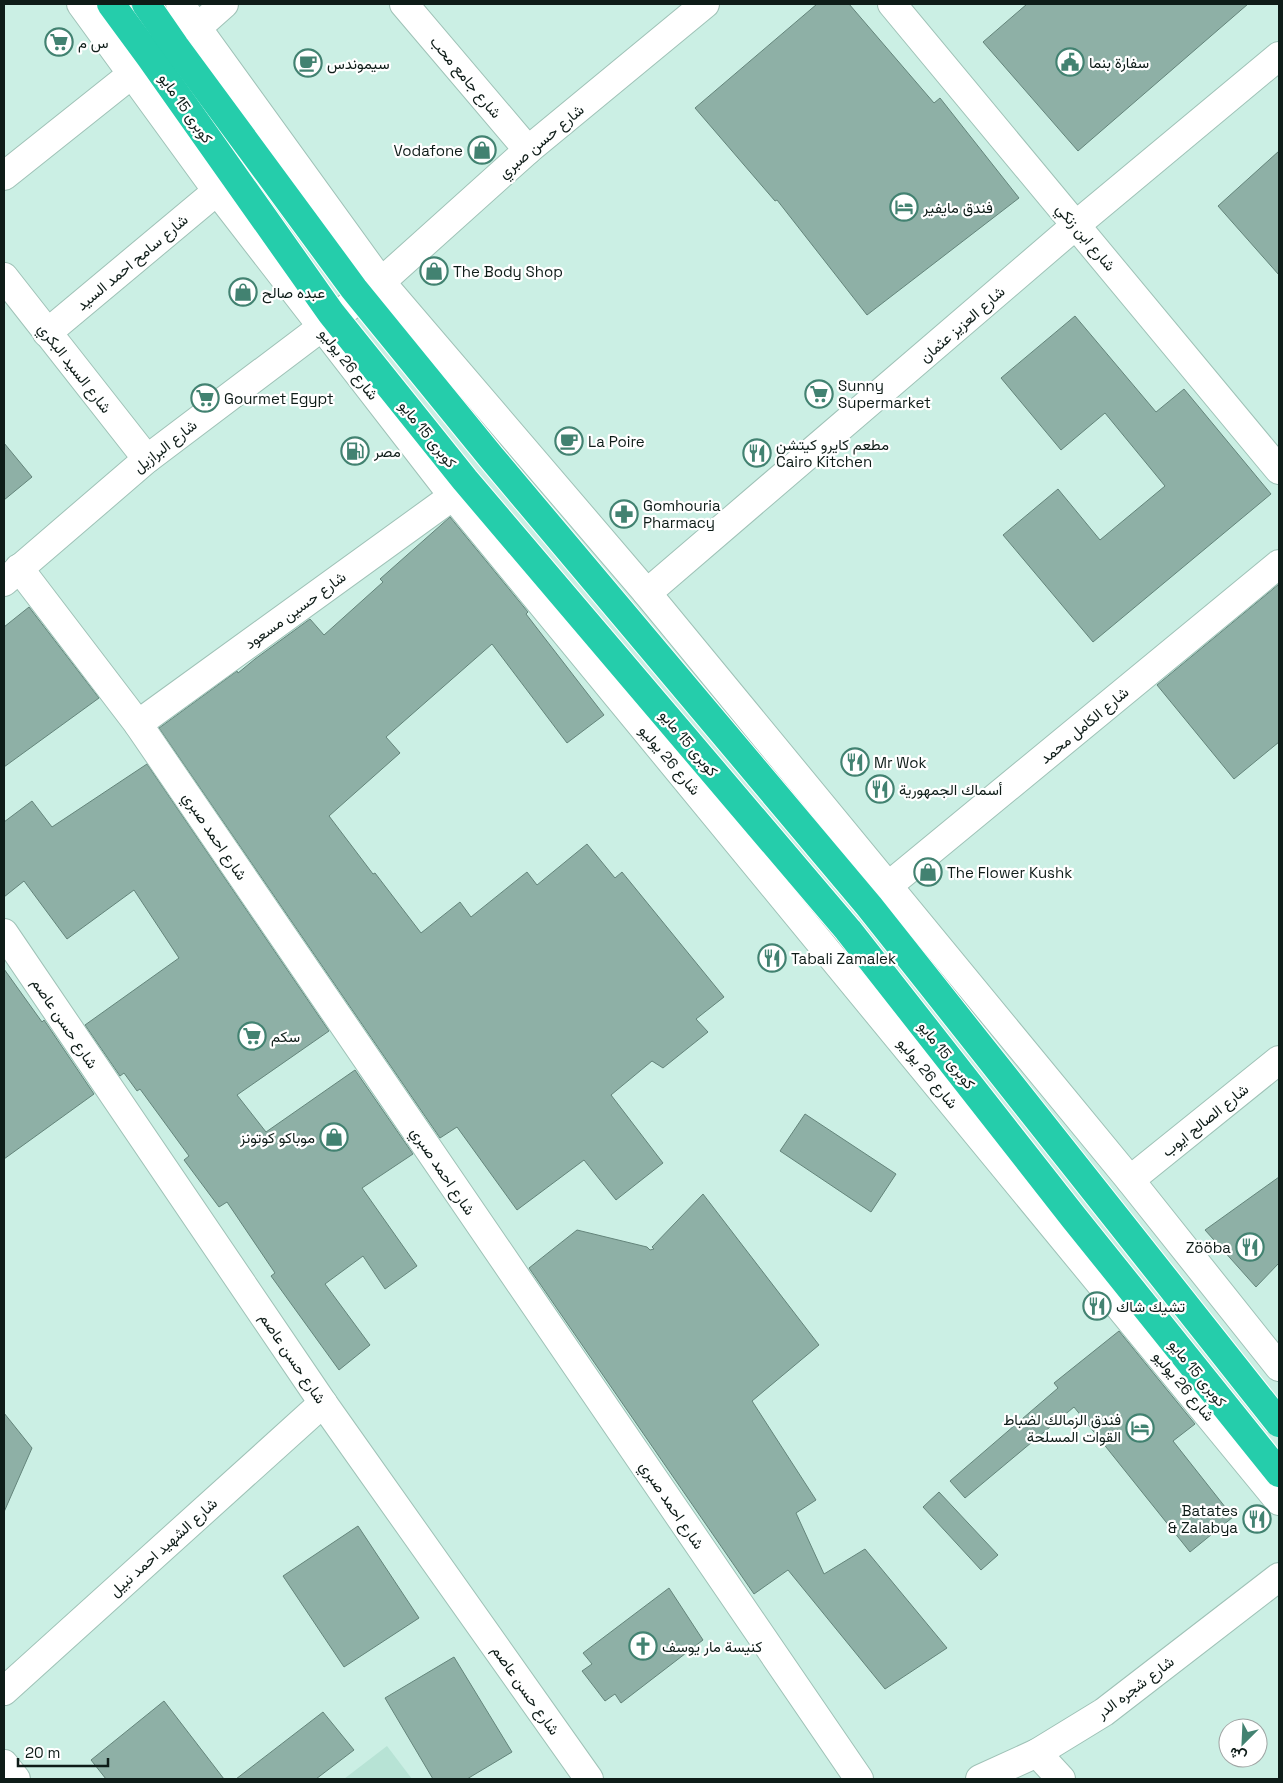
<svg xmlns="http://www.w3.org/2000/svg" width="1283" height="1783" viewBox="0 0 1283 1783" font-family="'Space Grotesk',Vazirmatn,sans-serif">
<style>
.built{fill:#b7e3d5}
.building{fill:#8eb0a6;stroke:#64857b}
.lines{fill:none;stroke-linecap:round;stroke-linejoin:round}
.street-casing{stroke:#9fc2b7;stroke-width:30}
.secondary-casing{stroke:#9fc2b7;stroke-width:30}
.street{stroke:#fff;stroke-width:28}
.secondary{stroke:#fff;stroke-width:28}
.highway-bridge-casing{stroke:#fff;stroke-width:30;stroke-linecap:butt}
.highway-bridge{stroke:#25cdab;stroke-width:28}
.labels{text-anchor:middle;dominant-baseline:central;stroke-width:4.5;stroke-linejoin:round;paint-order:stroke}
.poi-label{font-size:15px;fill:#0e1c18;stroke:#fff;text-anchor:start}
.street-label{font-size:15px;fill:#0e1c18;stroke:#fff}
</style>
<rect width="100%" height="100%" fill="#cbefe4"/>
<!-- built -->
<path class="built" d="M387,1746L412,1779H344Z"/>
<!-- building -->
<g class="building">
<path d="M817,4H849L934,103L940,98L1019,198L867,315L777,200L775,201L695,108Z"/>
<path d="M1027,4H1248L1078,151L983,42Z"/>
<path d="M1279,151V275L1218,206Z"/>
<path d="M1075,316L1156,412L1184,389L1271,494L1093,642L1003,535L1058,489L1100,540L1165,486L1105,413L1061,450L1001,378Z"/>
<path d="M4,443L32,477L4,500Z"/>
<path d="M450,517L528,612L526,614L604,715L567,743L492,644L386,737L400,753L329,816L373,874L375,873L421,933L460,902L471,917L527,872L537,885L587,844L615,878L622,872L724,997L696,1019L708,1032L663,1068L652,1061L611,1095L663,1163L616,1200L584,1160L517,1210L457,1127L440,1138L159,728L237,671L238,673L255,659L310,619L324,635L383,582L380,579Z"/>
<path d="M1279,584V742L1234,779L1157,685Z"/>
<path d="M29,607L99,698L4,767V627Z"/>
<path d="M147,764L329,1031L237,1095L266,1132L355,1070L413,1154L362,1188L417,1266L385,1289L363,1256L325,1284L370,1345L339,1370L271,1276L275,1273L227,1202L219,1207L184,1160L189,1156L140,1089L137,1091L124,1073L120,1076L85,1025L179,958L134,890L67,939L24,881L4,897V822L32,801L52,827Z"/>
<path d="M4,969L42,1022L44,1020L94,1094L4,1159Z"/>
<path d="M805,1114L896,1174L871,1212L780,1151Z"/>
<path d="M1279,1177V1263L1256,1287L1205,1230Z"/>
<path d="M703,1194L819,1345L752,1401L816,1500L796,1513L824,1574L865,1549L947,1648L885,1689L788,1570L754,1594L529,1268L577,1230L647,1247L650,1250L654,1249L652,1247Z"/>
<path d="M1119,1331L1195,1424L1173,1441L1233,1517L1190,1552L1074,1407L965,1498L950,1481L1058,1388L1054,1383Z"/>
<path d="M4,1413L32,1448L4,1512Z"/>
<path d="M939,1492L998,1555L981,1570L923,1507Z"/>
<path d="M358,1526L419,1618L344,1667L283,1576Z"/>
<path d="M669,1588L703,1640L621,1703L615,1694L605,1701L582,1671L592,1664L583,1653Z"/>
<path d="M454,1657L512,1752L467,1779H433L385,1698Z"/>
<path d="M164,1701L224,1779H106L91,1760Z"/>
<path d="M323,1712L354,1750L316,1779H236Z"/>
</g>
<g class="lines">
<!-- street casing -->
<g class="street-casing">
<g id="street">
<path d="M404,4L528,150"/>
<path d="M892,4L1279,470"/>
<path d="M197,28L224,4"/>
<path d="M4,176L132,74"/>
<path d="M4,277L147,459"/>
<path d="M381,282L528,150L705,4"/>
<path d="M47,333L217,191"/>
<path d="M19,568L138,724L859,1779"/>
<path d="M647,593L1076,225L1279,56"/>
<path d="M138,724L453,496"/>
<path d="M888,886L1279,564"/>
<path d="M4,933L323,1403L589,1779"/>
<path d="M1130,1180L1279,1060"/>
<path d="M4,1691L323,1403"/>
<path d="M1037,1753L1061,1779"/>
<path d="M4,1764L16,1779"/>
<path d="M980,1779L1037,1753L1104,1712L1279,1577"/>
</g>
</g>
<!-- secondary casing -->
<g class="secondary-casing">
<g id="secondary">
<path d="M81,4L217,191L453,496L1279,1501"/>
<path d="M180,4L381,282L647,593L1130,1180L1279,1367"/>
<path d="M4,582L147,459L380,283"/>
</g>
</g>
<!-- street -->
<use href="#street" class="street"/>
<!-- secondary -->
<use href="#secondary" class="secondary"/>
<!-- highway-bridge casing -->
<g class="highway-bridge-casing">
<g id="highway-bridge">
<path d="M111,4L150,57L331,313L465,480L848,930L1074,1218L1279,1473"/>
<path d="M146,4L175,46L354,289L491,457L869,906L1279,1423"/>
</g>
</g>
<!-- highway-bridge -->
<use href="#highway-bridge" class="highway-bridge"/>
</g>
<!-- icons -->
<defs>
<g id="supermarket-ring" transform="scale(1.4375)"><circle r="9.5" fill="#fff" stroke="#428271" stroke-width="1.5"/><path d="M-6-5.5h2.5l.6 2H6L4.5 2H-2.5L-4.4-4H-6ZM-1.5 3.2a1.3 1.3 0 1 0 .1 0ZM3 3.2a1.3 1.3 0 1 0 .1 0Z" fill="#428271"/></g>
<g id="civic-ring" transform="scale(1.4375)"><circle r="9.5" fill="#fff" stroke="#428271" stroke-width="1.5"/><path d="M-.6-6.5H3V-4.5H.6V-3L4-1V1h2V6H-6V1h2V-1L-.6-3ZM-1.2 2.5V6h2.4V2.5Z" fill="#428271"/></g>
<g id="cafe-ring" transform="scale(1.4375)"><circle r="9.5" fill="#fff" stroke="#428271" stroke-width="1.5"/><path d="M-5.5-4.5H6V0H3Q3 3.5 0 3.5H-2.5Q-5.5 3.5-5.5 0ZM3-3.2v2h1.7v-2ZM-6 4.5H4V6H-6Z" fill="#428271"/></g>
<g id="shop-ring" transform="scale(1.4375)"><circle r="9.5" fill="#fff" stroke="#428271" stroke-width="1.5"/><path d="M-5-2.5h2.3a2.7 3.5 0 0 1 5.4 0H5L5.5 6h-11ZM-1.5-2.5h3a1.5 2.3 0 0 0-3 0Z" fill="#428271"/></g>
<g id="hotel-ring" transform="scale(1.4375)"><circle r="9.5" fill="#fff" stroke="#428271" stroke-width="1.5"/><path d="M-6-4.5h1.5V1H6V5H4.5V3h-9V5H-6ZM-4 0a1.8 1.8 0 1 1 3.6 0ZM.5 0V-2.5h3Q6-2.5 6 0Z" fill="#428271"/></g>
<g id="fuel-ring" transform="scale(1.4375)"><circle r="9.5" fill="#fff" stroke="#428271" stroke-width="1.5"/><path d="M-5.5-6h7V0h2V4h1.3V-2.5L3-4.5l.8-.8L6-3V5H2.5V1h-1V6h-7ZM-4.2-4.7v3.2H.2V-4.7Z" fill="#428271"/></g>
<g id="restaurant-ring" transform="scale(1.4375)"><circle r="9.5" fill="#fff" stroke="#428271" stroke-width="1.5"/><path d="M-5-6h1v4h1v-4h1v4h1v-4h1v5L-1.5 .5V6h-2V.5L-5-1ZM5-6V6H3V1.5H1.5Q1.5-4 5-6Z" fill="#428271"/></g>
<g id="pharmacy-ring" transform="scale(1.4375)"><circle r="9.5" fill="#fff" stroke="#428271" stroke-width="1.5"/><path d="M-2-6h4v4h4v4h-4v4h-4v-4h-4v-4h4Z" fill="#428271"/></g>
<g id="church-ring" transform="scale(1.4375)"><circle r="9.5" fill="#fff" stroke="#428271" stroke-width="1.5"/><path d="M-1.2-6h2.4v3.5h3.3v2.4h-3.3V6h-2.4V-.1h-3.3v-2.4h3.3Z" fill="#428271"/></g>
</defs>
<g fill-rule="evenodd">
<use href="#supermarket-ring" x="59" y="42"/>
<use href="#civic-ring" x="1070" y="62"/>
<use href="#cafe-ring" x="308" y="63"/>
<use href="#shop-ring" x="482" y="150"/>
<use href="#hotel-ring" x="904" y="207"/>
<use href="#shop-ring" x="434" y="271"/>
<use href="#shop-ring" x="243" y="292"/>
<use href="#supermarket-ring" x="819" y="394"/>
<use href="#supermarket-ring" x="205" y="398"/>
<use href="#cafe-ring" x="569" y="441"/>
<use href="#fuel-ring" x="355" y="451"/>
<use href="#restaurant-ring" x="757" y="453"/>
<use href="#pharmacy-ring" x="624" y="514"/>
<use href="#restaurant-ring" x="855" y="762"/>
<use href="#restaurant-ring" x="880" y="789"/>
<use href="#shop-ring" x="928" y="872"/>
<use href="#restaurant-ring" x="772" y="958"/>
<use href="#supermarket-ring" x="252" y="1036"/>
<use href="#shop-ring" x="334" y="1137"/>
<use href="#restaurant-ring" x="1250" y="1247"/>
<use href="#restaurant-ring" x="1097" y="1306"/>
<use href="#hotel-ring" x="1140" y="1428"/>
<use href="#restaurant-ring" x="1257" y="1519"/>
<use href="#church-ring" x="643" y="1646"/>
</g>
<g class="labels">
<!-- poi labels -->
<g class="poi-label">
<text x="78" y="42">س م</text>
<text x="1089" y="62">سفارة بنما</text>
<text x="327" y="63">سيموندس</text>
<text x="463" y="150" text-anchor="end">Vodafone</text>
<text x="923" y="207">فندق مايفير</text>
<text x="453" y="271">The Body Shop</text>
<text x="262" y="292">عبده صالح</text>
<text x="838" y="385">Sunny<tspan x="838" dy="17">Supermarket</tspan></text>
<text x="224" y="398">Gourmet Egypt</text>
<text x="588" y="441">La Poire</text>
<text x="776" y="444">مطعم كايرو كيتشن<tspan x="776" dy="17">Cairo Kitchen</tspan></text>
<text x="374" y="451">مصر</text>
<text x="643" y="505">Gomhouria<tspan x="643" dy="17">Pharmacy</tspan></text>
<text x="874" y="762">Mr Wok</text>
<text x="899" y="789">أسماك الجمهورية</text>
<text x="947" y="872">The Flower Kushk</text>
<text x="791" y="958">Tabali Zamalek</text>
<text x="271" y="1036">سكم</text>
<text x="315" y="1137" text-anchor="end">موباكو كوتونز</text>
<text x="1231" y="1247" text-anchor="end">Zööba</text>
<text x="1116" y="1306">تشيك شاك</text>
<text x="1121" y="1419" text-anchor="end">فندق الزمالك لضباط<tspan x="1121" dy="17">القوات المسلحة</tspan></text>
<text x="1238" y="1510" text-anchor="end">Batates<tspan x="1238" dy="17">&amp; Zalabya</tspan></text>
<text x="662" y="1646">كنيسة مار يوسف</text>
</g>
<!-- street labels -->
<g class="street-label">
<text transform="translate(466 77) rotate(50)">شارع جامع محب</text>
<text transform="translate(186 108) rotate(55)">كوبرى 15 مايو</text>
<text transform="translate(541 141) rotate(-40)">شارع حسن صبري</text>
<text transform="translate(1086 237) rotate(50)">شارع ابن زنكي</text>
<text transform="translate(132 262) rotate(-40)">شارع سامح احمد السيد</text>
<text transform="translate(962 324) rotate(-41)">شارع العزيز عثمان</text>
<text transform="translate(349 364) rotate(52)">شارع 26 يوليو</text>
<text transform="translate(75 368) rotate(52)">شارع السيد البكري</text>
<text transform="translate(428 434) rotate(51)">كوبرى 15 مايو</text>
<text transform="translate(165 446) rotate(-38)">شارع البرازيل</text>
<text transform="translate(295 610) rotate(-36)">شارع حسين مسعود</text>
<text transform="translate(1084 725) rotate(-40)">شارع الكامل محمد</text>
<text transform="translate(689 743) rotate(50)">كوبرى 15 مايو</text>
<text transform="translate(670 760) rotate(50)">شارع 26 يوليو</text>
<text transform="translate(215 836) rotate(56)">شارع احمد صبري</text>
<text transform="translate(65 1023) rotate(56)">شارع حسن عاصم</text>
<text transform="translate(947 1055) rotate(52)">كوبرى 15 مايو</text>
<text transform="translate(928 1073) rotate(51)">شارع 26 يوليو</text>
<text transform="translate(1205 1120) rotate(-39)">شارع الصالح ايوب</text>
<text transform="translate(443 1171) rotate(56)">شارع احمد صبري</text>
<text transform="translate(293 1358) rotate(56)">شارع حسن عاصم</text>
<text transform="translate(1198 1373) rotate(51)">كوبرى 15 مايو</text>
<text transform="translate(1184 1386) rotate(50)">شارع 26 يوليو</text>
<text transform="translate(672 1505) rotate(56)">شارع احمد صبري</text>
<text transform="translate(163 1547) rotate(-42)">شارع الشهيد احمد نبيل</text>
<text transform="translate(1135 1687) rotate(-37)">شارع شجره الدر</text>
<text transform="translate(526 1690) rotate(55)">شارع حسن عاصم</text>
</g>
</g>
<!-- border -->
<rect width="1283" height="1783" fill="none" stroke="#0e1c18" stroke-width="10"/>
<!-- north arrow -->
<g transform="translate(1243 1743) rotate(204)"><circle r="24" fill="#ffffff" stroke="#9fa4a3"/>
<path d="M0-4L9 19L0 12L-9 19Z" fill="#428271"/>
<text y="-8" font-size="14" font-weight="bold" text-anchor="middle" fill="#0e1c18">ش</text>
</g>
<!-- scale -->
<path d="M18 1758v8h90v-8" fill="none" stroke="#0e1c18" stroke-width="2.5"/>
<text x="25" y="1758" font-size="15" fill="#0e1c18" stroke="#ffffff" stroke-width="4" paint-order="stroke">20 m</text>
</svg>
